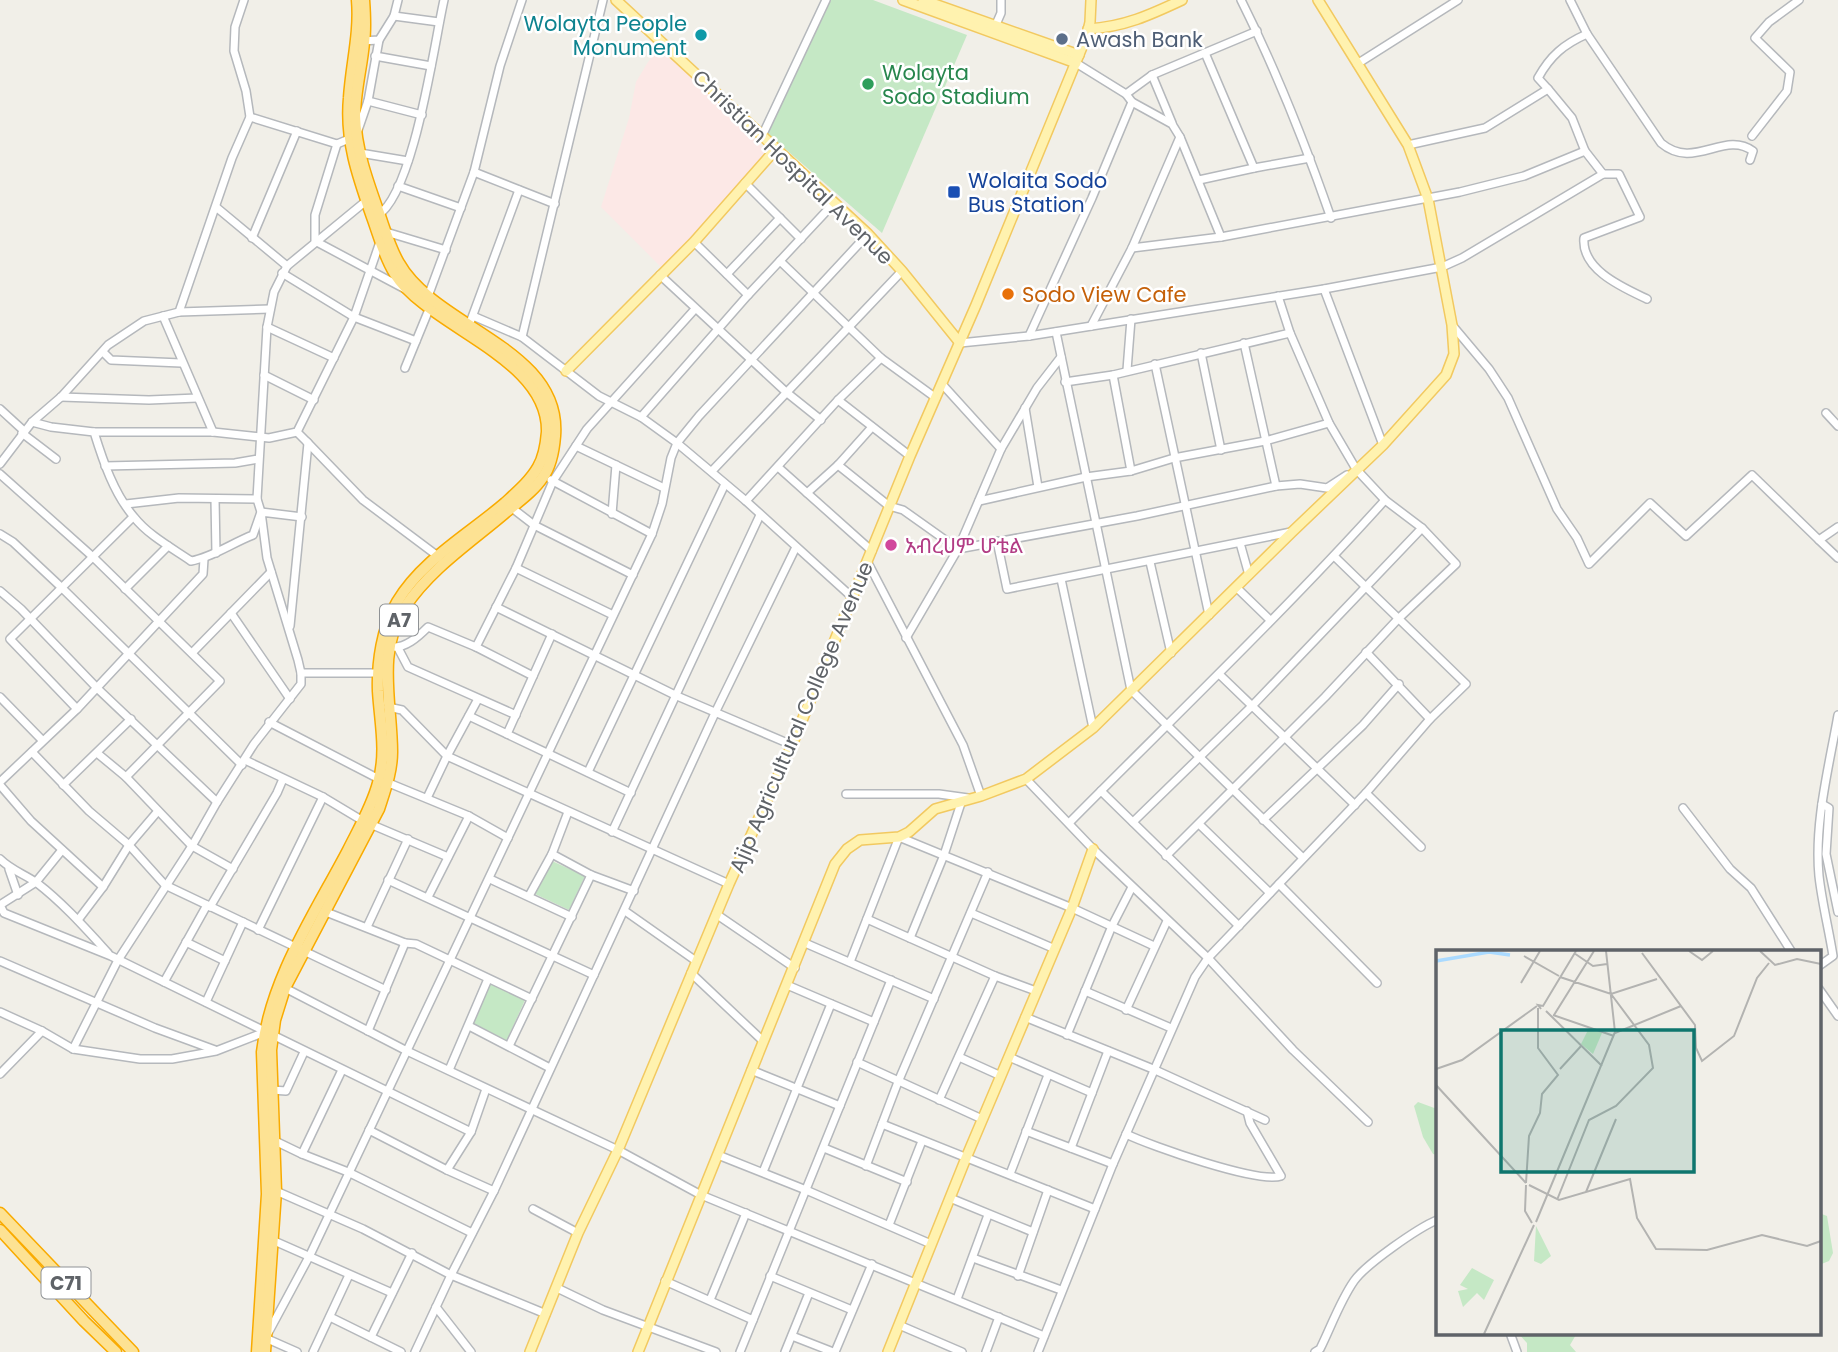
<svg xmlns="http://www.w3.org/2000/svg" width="1838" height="1352" viewBox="0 0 1838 1352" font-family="Poppins,'Noto Sans Ethiopic',sans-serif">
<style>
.medical{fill:#fce8e6}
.green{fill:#c5e8c5}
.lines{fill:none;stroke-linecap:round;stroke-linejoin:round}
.minor-casing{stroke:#b5b8bc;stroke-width:10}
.major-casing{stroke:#f2c960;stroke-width:12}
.highway-casing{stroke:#f9ab00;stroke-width:13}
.minor{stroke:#fff;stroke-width:7}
.major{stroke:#fff2af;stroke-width:9}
.highway{stroke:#fde293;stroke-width:10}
.culture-dot{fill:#0f9aa8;stroke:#fff;stroke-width:2.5}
.service-dot{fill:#5c6f8a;stroke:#fff;stroke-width:2.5}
.leisure-dot{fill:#2e9e5b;stroke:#fff;stroke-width:2.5}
.transit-dot{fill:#1a4fb4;stroke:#fff;stroke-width:2.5}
.food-dot{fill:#e8710a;stroke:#fff;stroke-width:2.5}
.hotel-dot{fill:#d1479c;stroke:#fff;stroke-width:2.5}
.labels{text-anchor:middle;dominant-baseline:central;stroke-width:5;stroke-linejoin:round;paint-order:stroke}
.shield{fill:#fff;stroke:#8f9295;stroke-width:2}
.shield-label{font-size:19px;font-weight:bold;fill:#5f6368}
.culture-label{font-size:21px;fill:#0d838f;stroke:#fff;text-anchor:end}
.service-label{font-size:21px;fill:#4e5e75;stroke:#fff;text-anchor:start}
.leisure-label{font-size:21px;fill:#27864d;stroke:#fff;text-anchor:start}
.street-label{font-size:21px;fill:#5f6368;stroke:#fff}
.transit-label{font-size:21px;fill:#164399;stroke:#fff;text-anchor:start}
.food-label{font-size:21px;fill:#c56008;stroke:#fff;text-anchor:start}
.hotel-label{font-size:21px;fill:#b23c85;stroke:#fff;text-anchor:start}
.inset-river{fill:none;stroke:#aadaff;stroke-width:3.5}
.inset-road{fill:none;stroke:#b3b3b1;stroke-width:2}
.view{fill:#0f766e;fill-opacity:0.15;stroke:#0f766e;stroke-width:3.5}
.inset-edge{fill:none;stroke:#5f6368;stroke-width:3.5}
</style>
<rect width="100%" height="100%" fill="#f1efe8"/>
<!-- medical -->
<path class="medical" d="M661,47L768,153L699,231L662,268L601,207L629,118L636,82L648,62Z"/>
<!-- green -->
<g class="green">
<path d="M831,0H873L967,35L882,233L767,133Z"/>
<path d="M552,861L585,876L569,910L535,894Z"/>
<path d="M489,982L525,1000L506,1042L472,1025Z"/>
<path d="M1418,1102L1437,1109V1155L1433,1154L1423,1137L1414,1106Z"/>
<path d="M1819,1213L1827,1216L1833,1253L1829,1261L1819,1265Z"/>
<path d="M1518,1333H1577L1570,1345L1576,1352H1527V1343Z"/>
</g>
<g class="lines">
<!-- minor casing -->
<g class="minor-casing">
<g id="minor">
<path d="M1241,0C1276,70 1305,143 1331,218"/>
<path d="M1570,0L1587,34L1661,143C1694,171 1724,130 1753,151L1750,160"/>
<path d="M394,16L439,22"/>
<path d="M994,29L1001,13V0"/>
<path d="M361,41L379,40L394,16L398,0"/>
<path d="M1205,53L1254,168L1310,158"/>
<path d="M375,56L431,66"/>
<path d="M1076,63L1126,94L1132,102L1172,124L1180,137L1132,248L1091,326"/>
<path d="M1357,64L1458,0"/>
<path d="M1152,75L1172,123"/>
<path d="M1548,89L1572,118L1585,151L1603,174"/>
<path d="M1126,94L1152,75L1257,31"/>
<path d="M368,101L422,115"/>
<path d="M250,117L337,144L349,139"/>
<path d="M358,130L368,101L379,40"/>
<path d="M762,136L826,0"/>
<path d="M1752,136L1787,91L1790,72L1755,38L1769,22L1799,0"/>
<path d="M1180,137L1221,237"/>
<path d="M337,144L315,215V241L405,289"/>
<path d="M1408,145L1485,128L1548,89L1538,78C1550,56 1564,44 1587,34"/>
<path d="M360,153L408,161"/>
<path d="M474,172L555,204"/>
<path d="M1199,180L1254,168"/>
<path d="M745,183L801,239"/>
<path d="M398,186L461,208"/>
<path d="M216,207L287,266"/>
<path d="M377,216C414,194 434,44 444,0"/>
<path d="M386,232L446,250"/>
<path d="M252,238L297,131"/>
<path d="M694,242L748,295"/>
<path d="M1132,248L1221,237L1460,192L1524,176L1585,151"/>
<path d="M780,261L881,358L936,398"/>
<path d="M282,273L354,317L416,341"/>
<path d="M727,274L780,218"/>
<path d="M660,275L786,392L821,420"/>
<path d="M1324,289L1383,445"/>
<path d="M427,299L474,172L500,66L522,0"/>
<path d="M179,312L270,309"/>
<path d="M163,316L213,432"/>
<path d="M473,316L522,337L599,396L641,417L677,443L746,501L853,598"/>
<path d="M471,320L519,190"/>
<path d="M1452,325L1489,369L1508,398L1557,509L1577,538L1589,564L1650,503L1686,536L1752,475L1819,540L1838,527"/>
<path d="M267,327L334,358"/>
<path d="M1056,332L1131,690L1303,858"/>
<path d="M1029,336L1092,198L1132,102"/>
<path d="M522,337L603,0"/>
<path d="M960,343L1029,336L1324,289L1442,267L1462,258L1603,174H1619L1640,217L1584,238C1581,270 1624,288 1647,299"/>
<path d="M1244,343L1276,486"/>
<path d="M103,352L111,360L181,363"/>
<path d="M1201,353L1221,450"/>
<path d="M1155,364L1209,615"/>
<path d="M405,368L430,307"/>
<path d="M1127,370L1131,319"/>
<path d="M264,375L314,400"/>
<path d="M1113,375L1131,471"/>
<path d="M1065,382L1113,375L1290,333"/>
<path d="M942,384L1001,449"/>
<path d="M61,397L149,400L197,398"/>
<path d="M838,400L910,456"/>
<path d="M1025,408L1038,487"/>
<path d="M0,409L24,431"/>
<path d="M1826,413L1838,426"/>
<path d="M641,417L748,295L834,203"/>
<path d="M32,422L51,427L94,432C103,461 114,494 134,517C148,535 172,548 191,561C213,557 232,543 253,535L261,512L257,499L267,327L274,292L287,266L366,201"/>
<path d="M94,432H213L269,438L297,432L354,317L380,242"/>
<path d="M22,433L56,459"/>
<path d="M307,442L363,500L439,557"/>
<path d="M576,446L664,488"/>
<path d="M0,464L32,422L61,397L108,345L144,321L179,312L232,158L250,117L246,91L234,51L235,27L244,0"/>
<path d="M838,465L889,506L903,510L958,549L1137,516L1276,486L1300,484L1327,488L1347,475"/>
<path d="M105,466L235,463L258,459"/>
<path d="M778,467L872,551"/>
<path d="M712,471L902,271"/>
<path d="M0,474L93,557L220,681L126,777"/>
<path d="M551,480L652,534"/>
<path d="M807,493L838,465L872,427"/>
<path d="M215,499L216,553"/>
<path d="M746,501L838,400L881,358"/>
<path d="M979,501L1086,477L1131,471L1174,458L1265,441L1329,423"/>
<path d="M126,504L179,498L257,499"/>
<path d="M512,508L534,525L633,575"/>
<path d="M612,514L616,465"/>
<path d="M0,534L13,542L61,587L242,765"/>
<path d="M1819,540L1838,558"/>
<path d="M997,541L1007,589L1291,532"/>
<path d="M1240,543L1249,575"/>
<path d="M867,561L963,745L981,796"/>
<path d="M1150,562L1171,653"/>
<path d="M516,568L613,615"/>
<path d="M1061,579L1093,728"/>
<path d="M1236,587L1270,620"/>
<path d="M125,589L168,546"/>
<path d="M0,591L21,609L97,688L217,802"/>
<path d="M496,607L677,696L792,745"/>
<path d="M231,613L290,699"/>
<path d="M290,626L308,443L297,432"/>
<path d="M906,638L958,549L1001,449L1037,388L1061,357"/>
<path d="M390,647C405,649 418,637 428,627L476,647L516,568L553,481L587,429L695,309"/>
<path d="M476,647L533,676"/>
<path d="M398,648L408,667L516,715"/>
<path d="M1366,652L1430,719"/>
<path d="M192,653L271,572"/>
<path d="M301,673H378"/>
<path d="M1219,674L1355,805"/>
<path d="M0,697L42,740"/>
<path d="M388,707L402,710L447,756L478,699"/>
<path d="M77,709L10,639L133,517"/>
<path d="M469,716L631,793"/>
<path d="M269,722L379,779L469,816L508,838"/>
<path d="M507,734L552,634"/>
<path d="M32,752L89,811L129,845L165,885L386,990"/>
<path d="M97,753L126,777L192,846L233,869"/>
<path d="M245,760L323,797L363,821L448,857"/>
<path d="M588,772L725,484"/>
<path d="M1026,779L1093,849L1208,958L1293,1050L1368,1122"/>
<path d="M0,782L77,709L203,574L204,559"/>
<path d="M0,785L31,821L103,887"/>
<path d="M63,785L131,719"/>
<path d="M1101,791L1239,926"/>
<path d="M1366,793L1421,847"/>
<path d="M846,794H939L968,798"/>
<path d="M427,798L447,756L729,884"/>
<path d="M1822,804L1829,808L1826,854L1838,912"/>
<path d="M1683,808L1730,869L1751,888L1791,951"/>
<path d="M1263,820L1363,725L1399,684"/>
<path d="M1133,822L1253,705L1422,528"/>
<path d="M1069,823C1175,716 1284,612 1385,500"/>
<path d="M1200,825L1270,893"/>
<path d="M612,832L760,515"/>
<path d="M552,854L591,875L634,891"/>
<path d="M1166,856L1325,697L1398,619L1456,564L1422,528L1385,500L1356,469L1329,423L1290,333L1278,296"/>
<path d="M0,859C11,870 24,874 37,883C63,903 86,929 108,953"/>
<path d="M9,869L18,895"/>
<path d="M490,879L572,917"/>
<path d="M388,880L594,975"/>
<path d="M1279,884L1377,983"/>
<path d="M529,896L552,854L568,812"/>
<path d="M428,897L469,816"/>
<path d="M0,905L4,913L111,956L471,1132"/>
<path d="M0,905L36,882L62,850"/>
<path d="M210,907L277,793L283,779"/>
<path d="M625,911L696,961"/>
<path d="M326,912L405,943"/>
<path d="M971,913L1055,949"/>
<path d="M716,914L795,968"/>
<path d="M867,919L995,976L1036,991"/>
<path d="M78,920L103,887L129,845L158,811"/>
<path d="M367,927L408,839"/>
<path d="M258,930L323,797"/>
<path d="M910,938L944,855L962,800"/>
<path d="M186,942L225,961"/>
<path d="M805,943L934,999"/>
<path d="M0,961L155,1028L215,1050"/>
<path d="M850,962L899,837L1072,908L1154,946"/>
<path d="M1819,966L1833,956C1829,930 1822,903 1819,876C1814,823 1829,767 1838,715"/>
<path d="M691,973L763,1041"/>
<path d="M164,982L207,905"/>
<path d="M787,985L874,1022"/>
<path d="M285,988L407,1051L618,1150L701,1195L1044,1336"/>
<path d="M1819,989L1838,1016"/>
<path d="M1085,991L1171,1028"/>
<path d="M206,1002L243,922"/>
<path d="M1126,1010L1167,921"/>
<path d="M0,1012L42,1031L73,1049L140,1059H172L216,1051L265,1032"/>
<path d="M1025,1017L1153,1069L1265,1120"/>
<path d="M469,1026L550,1068"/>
<path d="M368,1031L405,943L416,944L532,999"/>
<path d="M1067,1035L1112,926L1132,887"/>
<path d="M509,1046L591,875"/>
<path d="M73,1049L118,960L192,846L217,802L254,744L301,684V673L298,660L267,558L261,512L302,517"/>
<path d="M959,1057L1001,1076"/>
<path d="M1009,1057L1092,1093"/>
<path d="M857,1062L982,1119"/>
<path d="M449,1070L488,979"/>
<path d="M751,1070L840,1106"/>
<path d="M0,1074L42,1031"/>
<path d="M272,1090L286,1091L304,1052"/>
<path d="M939,1100L995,976"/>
<path d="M882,1124L1095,1209"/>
<path d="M369,1130L447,1170L494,1191"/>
<path d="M1026,1131L1113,1164"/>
<path d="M1126,1134C1151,1146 1259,1184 1281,1176L1250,1123L1247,1111"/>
<path d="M273,1140L302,1154L348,1172L472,1233"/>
<path d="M824,1148L907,1182"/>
<path d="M1071,1148L1108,1051"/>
<path d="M302,1154L342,1070"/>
<path d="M718,1155L806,1190L931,1244"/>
<path d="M866,1166L898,1082L988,872"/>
<path d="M447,1170L471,1132L486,1089"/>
<path d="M763,1172L831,1004"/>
<path d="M1010,1174L1048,1075"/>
<path d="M276,1191L363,1229L451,1275L546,1314"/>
<path d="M950,1198L1033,1232"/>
<path d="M533,1209L578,1233"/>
<path d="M889,1225L922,1141"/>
<path d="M272,1240L392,1293"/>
<path d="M973,1258L1061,1290"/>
<path d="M770,1276L852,1310"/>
<path d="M1018,1276L1048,1190"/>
<path d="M665,1281L753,1320"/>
<path d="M557,1288L603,1310L716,1352"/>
<path d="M957,1299L988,1215"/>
<path d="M710,1300L746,1213"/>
<path d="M436,1307L471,1352"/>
<path d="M330,1317L401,1352"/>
<path d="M899,1325L962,1352"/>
<path d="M1510,1333L1517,1352"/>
<path d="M267,1335L310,1255L652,534L662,504L671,458L677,443L699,416L868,234"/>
<path d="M792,1336L833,1352"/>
<path d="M263,1337L297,1352"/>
<path d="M371,1337L412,1253"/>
<path d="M313,1352L349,1275"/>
<path d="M415,1352L451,1275L494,1191L715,713L796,547"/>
<path d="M740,1352L891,980"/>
<path d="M785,1352L809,1293"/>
<path d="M835,1352L872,1264"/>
<path d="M986,1352L999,1317"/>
<path d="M1038,1352L1113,1164L1195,977L1208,958L1366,793L1430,719L1466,684L1334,556"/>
<path d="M1315,1352L1320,1349C1331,1327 1340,1301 1354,1281C1366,1264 1418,1228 1437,1220"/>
</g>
</g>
<!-- major casing -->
<g class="major-casing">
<g id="major">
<path d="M616,0L868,234L902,271L960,343"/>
<path d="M903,0L1076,63"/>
<path d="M923,0L1079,55"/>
<path d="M1088,29C1124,27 1150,15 1182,0"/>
<path d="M566,371L694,242L775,150"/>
<path d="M530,1352L578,1233L618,1150L729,884L792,745L910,456L976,305L1087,35L1090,22L1091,0"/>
<path d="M638,1352L835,864L847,849L860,840L899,837L909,832L935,809L981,796L1026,779L1093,728L1292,532L1383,445L1446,375L1454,354L1452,325L1428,199L1408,145L1318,0"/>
<path d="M888,1352L966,1158L1072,908L1093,849"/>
</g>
</g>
<!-- highway casing -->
<g class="highway-casing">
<g id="highway">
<path d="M0,1213L133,1352"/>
<path d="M0,1230L84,1321L116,1352"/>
<path d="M257,1352L267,1194L262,1052C270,979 315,913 348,850C359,828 372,806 378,783C387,752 380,723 378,691C377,662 382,628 397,602C422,560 469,534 505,503C517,492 530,481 538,467C544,457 546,444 547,432C549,357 429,328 395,274C384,257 379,236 372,217C358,177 345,141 349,98C351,65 360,33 357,0"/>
<path d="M265,1352L276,1191L271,1050L275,1020L285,988L379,809C385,790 392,772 392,752C392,704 376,651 405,607C430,569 471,542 505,513C518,502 534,491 543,477C551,466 554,449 555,436C562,348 435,328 399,263C390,248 385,230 379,213C368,182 356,150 355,116C355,91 362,67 364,42C366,28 365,14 364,0"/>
</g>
</g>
<!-- minor -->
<use href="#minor" class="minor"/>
<!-- major -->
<use href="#major" class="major"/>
<!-- highway -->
<use href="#highway" class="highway"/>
</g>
<!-- markers -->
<circle class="culture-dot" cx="701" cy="35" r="7"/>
<circle class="service-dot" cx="1062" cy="39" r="7"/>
<circle class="leisure-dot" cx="868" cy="84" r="7"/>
<rect class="transit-dot" x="947" y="185" width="14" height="14" rx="3.5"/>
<circle class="food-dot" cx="1008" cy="294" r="7"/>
<circle class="hotel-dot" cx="891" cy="545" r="7"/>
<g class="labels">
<!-- shield labels -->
<g class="shield">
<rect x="380" y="604.5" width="38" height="31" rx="5"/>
<rect x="41.5" y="1267.5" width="49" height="31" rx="5"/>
</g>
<g class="shield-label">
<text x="399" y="620">A7</text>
<text x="66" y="1283">C71</text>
</g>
<!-- culture labels -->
<g class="culture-label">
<text x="687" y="23">Wolayta People<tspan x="687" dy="24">Monument</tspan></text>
</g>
<!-- service labels -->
<g class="service-label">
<text x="1076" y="39">Awash Bank</text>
</g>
<!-- leisure labels -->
<g class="leisure-label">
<text x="882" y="72">Wolayta<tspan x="882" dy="24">Sodo Stadium</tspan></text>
</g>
<!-- street labels -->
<g class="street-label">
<text transform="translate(793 167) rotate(44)">Christian Hospital Avenue</text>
<text transform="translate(801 717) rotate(-67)">Ajip Agricultural College Avenue</text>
</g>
<!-- transit labels -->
<g class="transit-label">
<text x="968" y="180">Wolaita Sodo<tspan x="968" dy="24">Bus Station</tspan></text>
</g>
<!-- food labels -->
<g class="food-label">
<text x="1022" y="294">Sodo View Cafe</text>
</g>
<!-- hotel labels -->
<g class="hotel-label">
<text x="905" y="545">አብረሀም ሆቴል</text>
</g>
</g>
<!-- overview -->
<g transform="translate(1436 950)">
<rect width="385" height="385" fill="#f1efe8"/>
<path d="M153,78L166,83L157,104L145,94ZM100,276L115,306L105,314L98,311ZM36,318L58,330L48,350L41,343L27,357L22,341L32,339L24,335Z" fill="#c5e8c5"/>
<path class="inset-river" d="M0,11L53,2L74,5"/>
<path class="inset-road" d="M253,1L266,10L277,1M324,1L339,15L361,9L385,14M138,3L157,16L171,14M206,3L259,75L260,98L266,111L298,86L321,28L333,13M88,6L123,26M124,27L175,44L221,29M85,33L104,1M105,59L102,55L107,56L140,1M110,61L166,116M117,65L178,86M118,65L158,1M179,83L245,56M0,119L26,110L101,56M124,119L146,95M0,135L90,233M90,233L93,186L104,163L106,144L122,125L102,98V58M90,235L89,261L96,273M93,235L123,250L194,229L201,268L220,299L271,300L326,285L371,296L385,291M150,242L180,169M121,250L153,170L180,156L217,118L213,95L175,44M100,272L179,82L170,1M48,384L98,275"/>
<path class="view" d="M65,80H258V222H65Z"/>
<rect width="385" height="385" class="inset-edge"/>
</g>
</svg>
